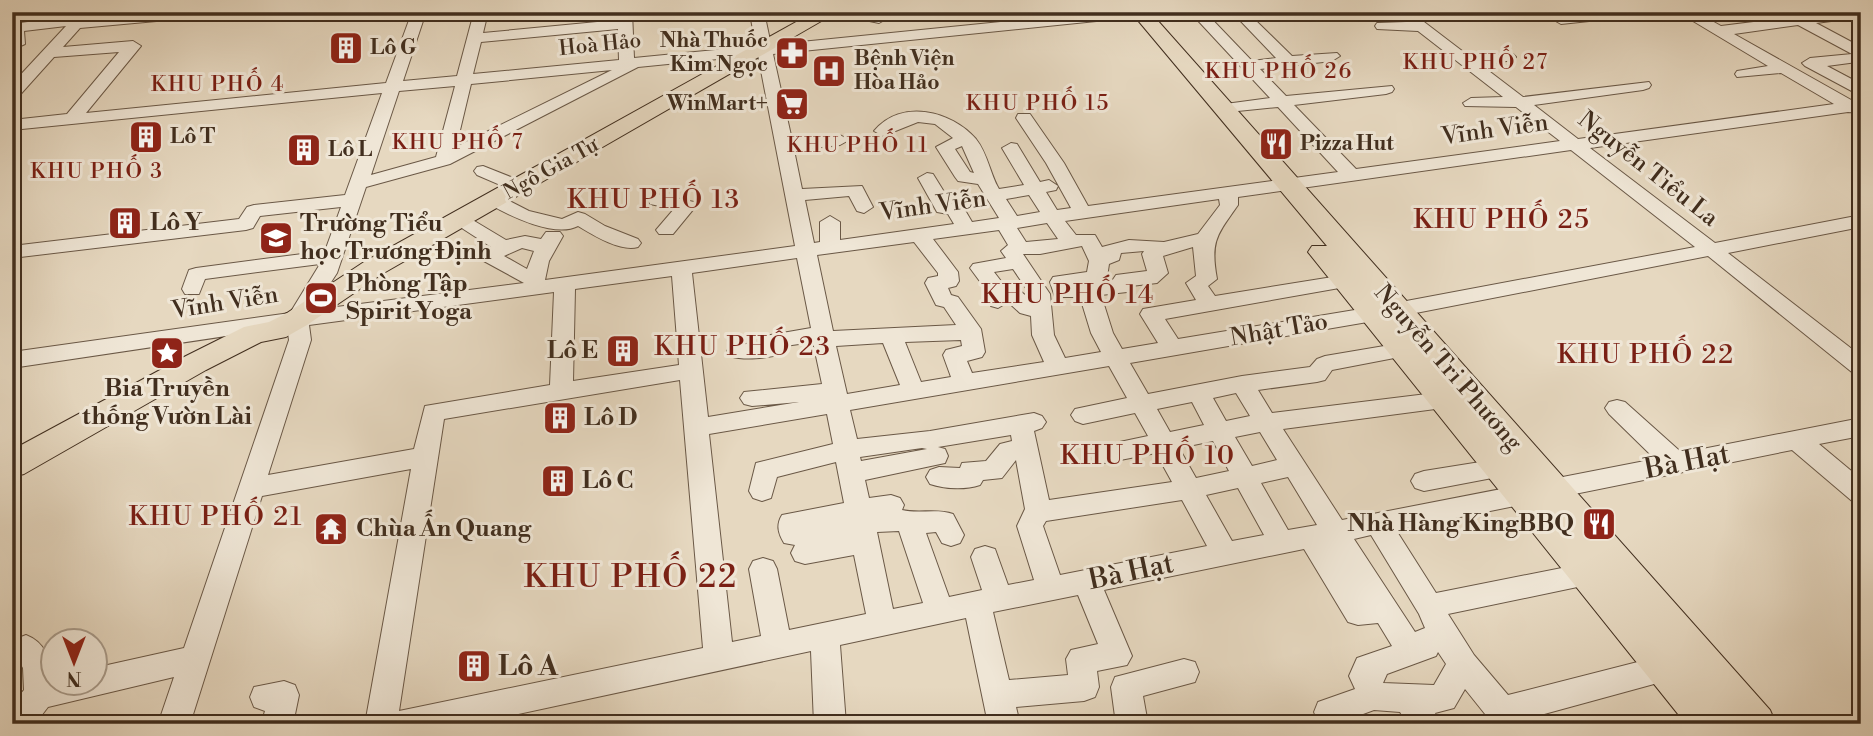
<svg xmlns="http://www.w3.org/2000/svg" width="1873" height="736" viewBox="0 0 1873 736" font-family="'Libre Bodoni',serif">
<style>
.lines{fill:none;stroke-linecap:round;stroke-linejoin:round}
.minor-casing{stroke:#6a5846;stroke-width:2}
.major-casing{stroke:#412e1e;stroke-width:2}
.minor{fill:#efe6d6;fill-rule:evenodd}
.major{fill:#e6d8c0;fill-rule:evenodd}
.labels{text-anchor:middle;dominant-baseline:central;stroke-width:6;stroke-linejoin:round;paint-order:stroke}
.far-poi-label{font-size:21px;font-weight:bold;fill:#412e1e;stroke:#efe6d6;text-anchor:start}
.far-street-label{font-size:21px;fill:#412e1e;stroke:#efe6d6}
.far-neighbourhood-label{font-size:21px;letter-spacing:2px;fill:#7a1f14;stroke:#efe6d6}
.street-label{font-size:24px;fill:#412e1e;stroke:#efe6d6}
.poi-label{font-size:24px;font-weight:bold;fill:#412e1e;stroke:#efe6d6;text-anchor:start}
.neighbourhood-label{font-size:26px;letter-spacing:2px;fill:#7a1f14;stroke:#efe6d6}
.near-street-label{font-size:28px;fill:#412e1e;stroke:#efe6d6}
.near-poi-label{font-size:28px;font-weight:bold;fill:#412e1e;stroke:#efe6d6;text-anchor:start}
.near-neighbourhood-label{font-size:32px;letter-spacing:2px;fill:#7a1f14;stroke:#efe6d6}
</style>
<rect width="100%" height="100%" fill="#e6d8c0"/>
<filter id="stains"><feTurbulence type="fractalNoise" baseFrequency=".00286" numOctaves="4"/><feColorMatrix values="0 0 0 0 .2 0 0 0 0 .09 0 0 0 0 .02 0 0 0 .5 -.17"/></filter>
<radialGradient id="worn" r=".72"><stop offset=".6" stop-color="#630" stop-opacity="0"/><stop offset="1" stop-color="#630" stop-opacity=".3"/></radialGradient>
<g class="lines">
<!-- minor casing -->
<g class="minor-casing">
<g id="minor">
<path d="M79,12H91L89,19L160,12H218L211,16L80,28L63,47L133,41L141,46L86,113L386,83L412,12H426L403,81L457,76L474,12H488L483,33L618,20V12H632L634,58L756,46L751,19L710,20L688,12H764L771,45L1099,12H1152L1145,16L773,54L792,140L840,135L849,140L840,145L794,150L802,189L862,186L873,207L864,213L857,211L849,196L805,200L814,243L820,242V222L830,216L840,222V240L954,224L948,214L937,212L918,178L927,173L933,174L951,203L962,205L972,222L999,218L978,184L958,181L955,177L936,147L953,138L935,124L918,122L883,136L874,131C901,98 952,111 976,139C988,154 990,174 999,189L1024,185L1002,148L1011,143L1017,144L1040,182L1049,180L1058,186L1056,190L1046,192L1057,210L1071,208L1046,163L1016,118L1018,114H1030L1064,163L1088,206L1338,172L1278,107L1218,113L1216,109L1218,105L1270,98L1190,12H1205L1252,61L1276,58L1232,12H1247L1292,56L1337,53L1340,56L1332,61L1260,69L1286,96L1392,86L1394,89L1392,92L1386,94L1294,105L1356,169L1560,141L1516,107L1465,106L1463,103L1471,98L1503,97L1418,31L1377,29L1375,26L1377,23L1406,22L1395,12H1411L1470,57L1513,54L1516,57L1513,60L1481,65L1523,97L1649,82L1651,85L1649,88L1643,90L1534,105L1578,139L1834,104L1781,73L1737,77L1735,74L1737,71L1768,66L1678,12H1696L1721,26L1833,12H1861V17L1816,23L1861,47V58L1858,57L1857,62L1827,66L1861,84V96L1805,66L1802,63L1810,58L1852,54L1798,25L1734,34L1853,101L1861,100V113L1848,112L1590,148L1715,243L1861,215V227L1728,253L1861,356V376L1853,373L1708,256L1385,319L1130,363L1148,394L1242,376L1310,367L1317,359L1325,356L1402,343L1410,345L1413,350L1410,355L1332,370L1325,380L1317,382L1258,390L1272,413L1443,392L1451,394L1455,400L1451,406L1443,408L1283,429L1342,520L1655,459L1609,414L1605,408L1609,402L1617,400L1625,402L1682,453L1861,418V436L1819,444L1861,479V504L1852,501L1792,450L1396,530L1436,593L1587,563L1597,566L1601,574L1597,582L1587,585L1448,614L1474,655L1508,695L1665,655L1676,659L1680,668L1676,677L1665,681L1526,719L1528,724H1493L1465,689L1454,708L1435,713L1440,724H1407L1400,712L1374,710L1336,724L1318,722L1314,712L1318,702L1355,689L1349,676L1357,658L1392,646L1378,623L1358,625L1348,622L1304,549L1104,590L1132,656L1127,665L1097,671L1099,687L1095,697L1084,701L1016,707L1020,724H988L966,618L840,645L846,724H814L811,651L472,724H365L411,469L262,496L190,724H158L174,677L48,707L35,724H12V704L24,690L23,668L12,650L16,639L26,635C47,643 52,663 52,684H94V668L184,648L289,340L287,327L12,368V352L290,313L320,264L205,279L199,294H185L182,289L189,270L196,268L325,251L341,207L260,216L253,228L246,230L12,258V246L239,219L247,207L254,205L345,195L382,93L12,130V120L67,114L119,52L54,57L18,97L12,99V84L66,26L24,31L25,44L12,50V24L75,16ZM618,29L619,60L473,74L481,42ZM758,55L795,246L545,280L549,261L563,236L560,232H546L541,239L525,236L506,240L461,213L454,215L451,219L454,223L491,247L479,256L482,260L524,283L313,310L337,273L366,187L450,164L638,67ZM612,70L456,147L471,84ZM455,86L436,157L371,175L399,91ZM962,146L974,173L970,172L955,149ZM1571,150L1695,247L1385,305L1178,339L1165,319L1345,287L1352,286L1355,281L1352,276L1345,275L1215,296L1208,286L1217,279C1210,241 1217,235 1238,205V197ZM1029,195L1040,212L1017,216L1006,199ZM1219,199L1220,205L1198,234L1164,242L1129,240L1102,247L1095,235H1076L1065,221ZM1047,223L1058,239L1026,242L1017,228ZM999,230L1008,245L1001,251L1006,258L973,264L970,268L987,291L991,306L998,308L1008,302L1020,313L1031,316L1032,335L1044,362L972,373L967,361L982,357L985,352L981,329L958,297L951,295L948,288L956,286L959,281L958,272L933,239ZM914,242L938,273V276L928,278L925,283L936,305L944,307L956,325L833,331L817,255ZM1082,246L1089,261L1087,272L1053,277L1050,282L1055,297H1080L1091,333L1101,352L1065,358L1054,335L1050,294L1023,254H1040ZM1193,247L1196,276L1186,283L1196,300L1143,309L1140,314L1158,343L1122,349L1113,333L1101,295L1127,292L1131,286L1157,283L1168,273L1163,256ZM522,248L534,251L527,269L504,256ZM1144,251L1142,254L1147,271L1116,275L1112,281L1102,282L1107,277L1109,264L1119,260L1121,253ZM797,258L811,328L765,336L762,342L730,346L727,351L730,356C745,361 767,358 782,354L785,346L813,342L822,384L744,392L740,398L744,404L752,406L799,402L708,417L692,273ZM1013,269L1030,294V299L1014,286L1004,285L994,272ZM672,276L679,365L573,381L575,289ZM554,292L550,385L425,406L414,449L268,475L311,340L309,325ZM961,340L962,346L946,350L943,355L951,377L921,382L905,342ZM883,343L900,385L847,394L836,346ZM1109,366L1127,398L1075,409L1071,415L1075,421L1083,424L1135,413L1148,436L1096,447L1093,454L1096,461L1105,463L1156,453L1172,482L1049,500L1034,431L1042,428L1046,422L1042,416L1034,413L930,431L857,439L850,410ZM680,380L703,648L399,711L444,419ZM1236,393L1250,416L1226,421L1213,398ZM1192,402L1204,425L1170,432L1157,409ZM827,414L833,444L756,463L749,491L753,498L762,501L771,498L777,477L836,462L844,503L782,515C776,525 778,533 784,543L795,545L791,553L795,561L805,564L854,555L866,614L789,630L777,569L773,561L763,558L753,561L749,569L761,636L732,642L709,434ZM1260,432L1277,460L1252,466L1235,437ZM1011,435L1012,441L1000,444L986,461L962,463L960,468L939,467L930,470L926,477L930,484C945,489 965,490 980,485L983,480L1002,478L1016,460L1025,509L1017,526L1034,580L1008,585L995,549L985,546L975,549L971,557L982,590L949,597L926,533L936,532L942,543L951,546L960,543L964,535L953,514C937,508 919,514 902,510L904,505L900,498L891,495L869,498L865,480L945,463L948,456L945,449L938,447ZM1213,441L1229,471L1196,478L1179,448ZM922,448L927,449L861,461L860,457ZM1288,477L1317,525L1288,530L1261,483ZM1238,488L1264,535L1232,541L1206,495ZM1182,500L1207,546L1060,575L1043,526L1046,521ZM899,531L923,603L893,609L877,532ZM1371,535L1419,614L1425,628L1415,632L1354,539ZM1078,595L1098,644L1071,650L1066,659L1068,675L1009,680L993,612ZM1438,652L1446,664L1434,685L1383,683L1387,674L1436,656Z"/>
<path d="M839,12H868L884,16L886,19L879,23L841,15Z"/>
<path d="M909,12H929L931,15L924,19Z"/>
<path d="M1593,12H1643L1636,16L1561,24L1554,20L1561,16Z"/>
<path d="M483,166L526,183L528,187L519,193L477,175L474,171L477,167Z"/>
<path d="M496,194L529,211L562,219L578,212L585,214L605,226L638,239L641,243L638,247C620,252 593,235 578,226C555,238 510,216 489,204L487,200L489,196Z"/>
<path d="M657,194L694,202L696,206L673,234H659L656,230L674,209L650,204L648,200L650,196Z"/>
<path d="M1499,459L1508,461L1512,468L1508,475L1424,491L1415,488L1411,481L1415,474L1424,471Z"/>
<path d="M1184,659L1195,662L1199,672L1195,682L1143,696L1148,724H1116L1111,687L1115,677Z"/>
<path d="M284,681L295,685L299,695L293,724H261L265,711L254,707L250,697L254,687Z"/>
</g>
</g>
<!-- major casing -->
<g class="major-casing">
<g id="major">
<path d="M814,12H837L382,274L307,325L286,337L261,342L206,370L24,474L12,477V450L186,356L244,327L269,322L287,313L364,262Z"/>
<path d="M1131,12H1150L1770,710L1776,724H1686L1308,252L1312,246H1327Z"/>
</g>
</g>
<!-- minor -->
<use href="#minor" class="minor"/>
<!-- major -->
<use href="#major" class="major"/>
</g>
<!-- icons -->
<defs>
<g id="building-square" transform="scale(1.75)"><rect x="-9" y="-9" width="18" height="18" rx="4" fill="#8f2418" stroke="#efe6d6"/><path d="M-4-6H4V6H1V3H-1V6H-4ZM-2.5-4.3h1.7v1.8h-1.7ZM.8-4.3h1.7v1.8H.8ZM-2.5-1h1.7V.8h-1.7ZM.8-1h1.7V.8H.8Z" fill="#fff"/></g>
<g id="pharmacy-square" transform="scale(1.75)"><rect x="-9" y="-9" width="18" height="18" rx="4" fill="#8f2418" stroke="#efe6d6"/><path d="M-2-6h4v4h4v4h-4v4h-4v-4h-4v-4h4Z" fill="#fff"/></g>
<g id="hospital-square" transform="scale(1.75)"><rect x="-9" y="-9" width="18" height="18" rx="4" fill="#8f2418" stroke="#efe6d6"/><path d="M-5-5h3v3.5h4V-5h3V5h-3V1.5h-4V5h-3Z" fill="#fff"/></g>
<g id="supermarket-square" transform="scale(1.75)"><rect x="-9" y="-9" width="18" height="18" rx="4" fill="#8f2418" stroke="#efe6d6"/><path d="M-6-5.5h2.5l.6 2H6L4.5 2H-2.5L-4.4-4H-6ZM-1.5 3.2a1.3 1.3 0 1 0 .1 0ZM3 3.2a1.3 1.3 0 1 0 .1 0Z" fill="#fff"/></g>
<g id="restaurant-square" transform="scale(1.75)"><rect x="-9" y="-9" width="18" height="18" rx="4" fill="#8f2418" stroke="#efe6d6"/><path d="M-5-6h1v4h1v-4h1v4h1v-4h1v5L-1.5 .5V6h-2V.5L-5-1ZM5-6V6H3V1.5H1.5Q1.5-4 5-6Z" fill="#fff"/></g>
<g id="school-square" transform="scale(1.75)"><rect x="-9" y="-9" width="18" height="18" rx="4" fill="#8f2418" stroke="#efe6d6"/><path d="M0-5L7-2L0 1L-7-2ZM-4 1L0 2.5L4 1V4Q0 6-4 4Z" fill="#fff"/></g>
<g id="stadium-square" transform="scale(1.75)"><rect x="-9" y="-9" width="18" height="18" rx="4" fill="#8f2418" stroke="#efe6d6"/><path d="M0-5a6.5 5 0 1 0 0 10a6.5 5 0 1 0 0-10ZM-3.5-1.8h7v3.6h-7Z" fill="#fff"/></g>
<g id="sight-square" transform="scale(1.75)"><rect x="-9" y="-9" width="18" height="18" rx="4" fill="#8f2418" stroke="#efe6d6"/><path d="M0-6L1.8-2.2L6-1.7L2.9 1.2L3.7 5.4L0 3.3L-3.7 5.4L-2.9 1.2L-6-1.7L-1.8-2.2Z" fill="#fff"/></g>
<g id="temple-square" transform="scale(1.75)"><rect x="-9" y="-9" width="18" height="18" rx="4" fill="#8f2418" stroke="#efe6d6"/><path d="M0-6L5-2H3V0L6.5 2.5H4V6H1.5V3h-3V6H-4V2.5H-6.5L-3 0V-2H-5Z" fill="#fff"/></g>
</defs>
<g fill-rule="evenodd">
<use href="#building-square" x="346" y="48"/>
<use href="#pharmacy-square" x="792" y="53"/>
<use href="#hospital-square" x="829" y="71"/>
<use href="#supermarket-square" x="792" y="104"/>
<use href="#building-square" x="146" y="137"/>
<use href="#restaurant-square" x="1276" y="144"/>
<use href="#building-square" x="304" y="150"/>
<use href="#building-square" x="125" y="223"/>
<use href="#school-square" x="276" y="238"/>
<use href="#stadium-square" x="321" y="298"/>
<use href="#building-square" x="623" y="351"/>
<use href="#sight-square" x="167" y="353"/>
<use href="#building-square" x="560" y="418"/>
<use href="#building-square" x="558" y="481"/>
<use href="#restaurant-square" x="1599" y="524"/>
<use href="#temple-square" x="331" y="529"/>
<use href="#building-square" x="474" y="666"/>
</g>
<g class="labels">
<!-- far-poi labels -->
<g class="far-poi-label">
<text x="768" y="41" text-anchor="end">Nhà Thuốc<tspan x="768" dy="24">Kim Ngọc</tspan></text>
<text x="370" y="48">Lô G</text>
<text x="854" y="59">Bệnh Viện<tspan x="854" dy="24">Hòa Hảo</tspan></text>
<text x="768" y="104" text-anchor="end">WinMart+</text>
<text x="170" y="137">Lô T</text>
<text x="1300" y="144">Pizza Hut</text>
<text x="328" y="150">Lô L</text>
</g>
<!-- far-street labels -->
<g class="far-street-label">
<text transform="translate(600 45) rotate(-6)">Hoà Hảo</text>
<text transform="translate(551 169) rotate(-29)">Ngô Gia Tự</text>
</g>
<!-- far-neighbourhood labels -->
<g class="far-neighbourhood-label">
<text x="1476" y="63">KHU PHỐ 27</text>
<text x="1279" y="72">KHU PHỐ 26</text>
<text x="218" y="85">KHU PHỐ 4</text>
<text x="1038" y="104">KHU PHỐ 15</text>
<text x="458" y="143">KHU PHỐ 7</text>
<text x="858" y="146">KHU PHỐ 11</text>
<text x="97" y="172">KHU PHỐ 3</text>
</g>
<!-- street labels -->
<g class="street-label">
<text transform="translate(1495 130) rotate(-8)">Vĩnh Viễn</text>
<text transform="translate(1648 169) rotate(38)">Nguyễn Tiểu La</text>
<text transform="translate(933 206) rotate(-8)">Vĩnh Viễn</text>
<text transform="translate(225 303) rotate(-9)">Vĩnh Viễn</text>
<text transform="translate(1279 330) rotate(-10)">Nhật Tảo</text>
<text transform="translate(1448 368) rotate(49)">Nguyễn Tri Phương</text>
</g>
<!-- poi labels -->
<g class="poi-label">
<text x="150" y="223">Lô Y</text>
<text x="300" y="224">Trường Tiểu<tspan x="300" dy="28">học Trương Định</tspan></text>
<text x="346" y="284">Phòng Tập<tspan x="346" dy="28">Spirit Yoga</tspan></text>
<text x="598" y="351" text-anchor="end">Lô E</text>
<text x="167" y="389" text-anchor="middle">Bia Truyền<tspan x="167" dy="28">thống Vườn Lài</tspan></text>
<text x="584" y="418">Lô D</text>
<text x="582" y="481">Lô C</text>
<text x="1574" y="524" text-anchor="end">Nhà Hàng KingBBQ</text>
<text x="356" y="529">Chùa Ấn Quang</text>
</g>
<!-- neighbourhood labels -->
<g class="neighbourhood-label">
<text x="654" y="200">KHU PHỐ 13</text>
<text x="1502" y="220">KHU PHỐ 25</text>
<text x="1068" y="295">KHU PHỐ 14</text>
<text x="743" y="347">KHU PHỐ 23</text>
<text x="1646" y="355">KHU PHỐ 22</text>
<text x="1148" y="456">KHU PHỐ 10</text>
<text x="216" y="517">KHU PHỐ 21</text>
</g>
<!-- near-street labels -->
<g class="near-street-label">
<text transform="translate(1687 462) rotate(-11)">Bà Hạt</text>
<text transform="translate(1131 572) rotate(-12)">Bà Hạt</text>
</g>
<!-- near-poi labels -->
<g class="near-poi-label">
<text x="498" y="666">Lô A</text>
</g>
<!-- near-neighbourhood labels -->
<g class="near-neighbourhood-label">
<text x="631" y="577">KHU PHỐ 22</text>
</g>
</g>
<!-- margin -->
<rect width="1873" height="736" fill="none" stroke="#e6d8c0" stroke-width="42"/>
<rect x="14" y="14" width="1845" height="708" fill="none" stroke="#412e1e" stroke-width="3.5"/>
<rect x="21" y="21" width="1831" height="694" fill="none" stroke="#412e1e" stroke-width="2"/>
<!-- north arrow -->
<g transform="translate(74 662) rotate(180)"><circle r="33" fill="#efe6d6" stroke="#a99c8c" stroke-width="2"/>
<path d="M0-5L12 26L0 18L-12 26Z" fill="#8f2418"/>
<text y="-10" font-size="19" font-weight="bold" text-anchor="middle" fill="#412e1e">N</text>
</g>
<rect width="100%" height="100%" filter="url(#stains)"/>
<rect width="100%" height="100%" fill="url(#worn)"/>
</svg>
